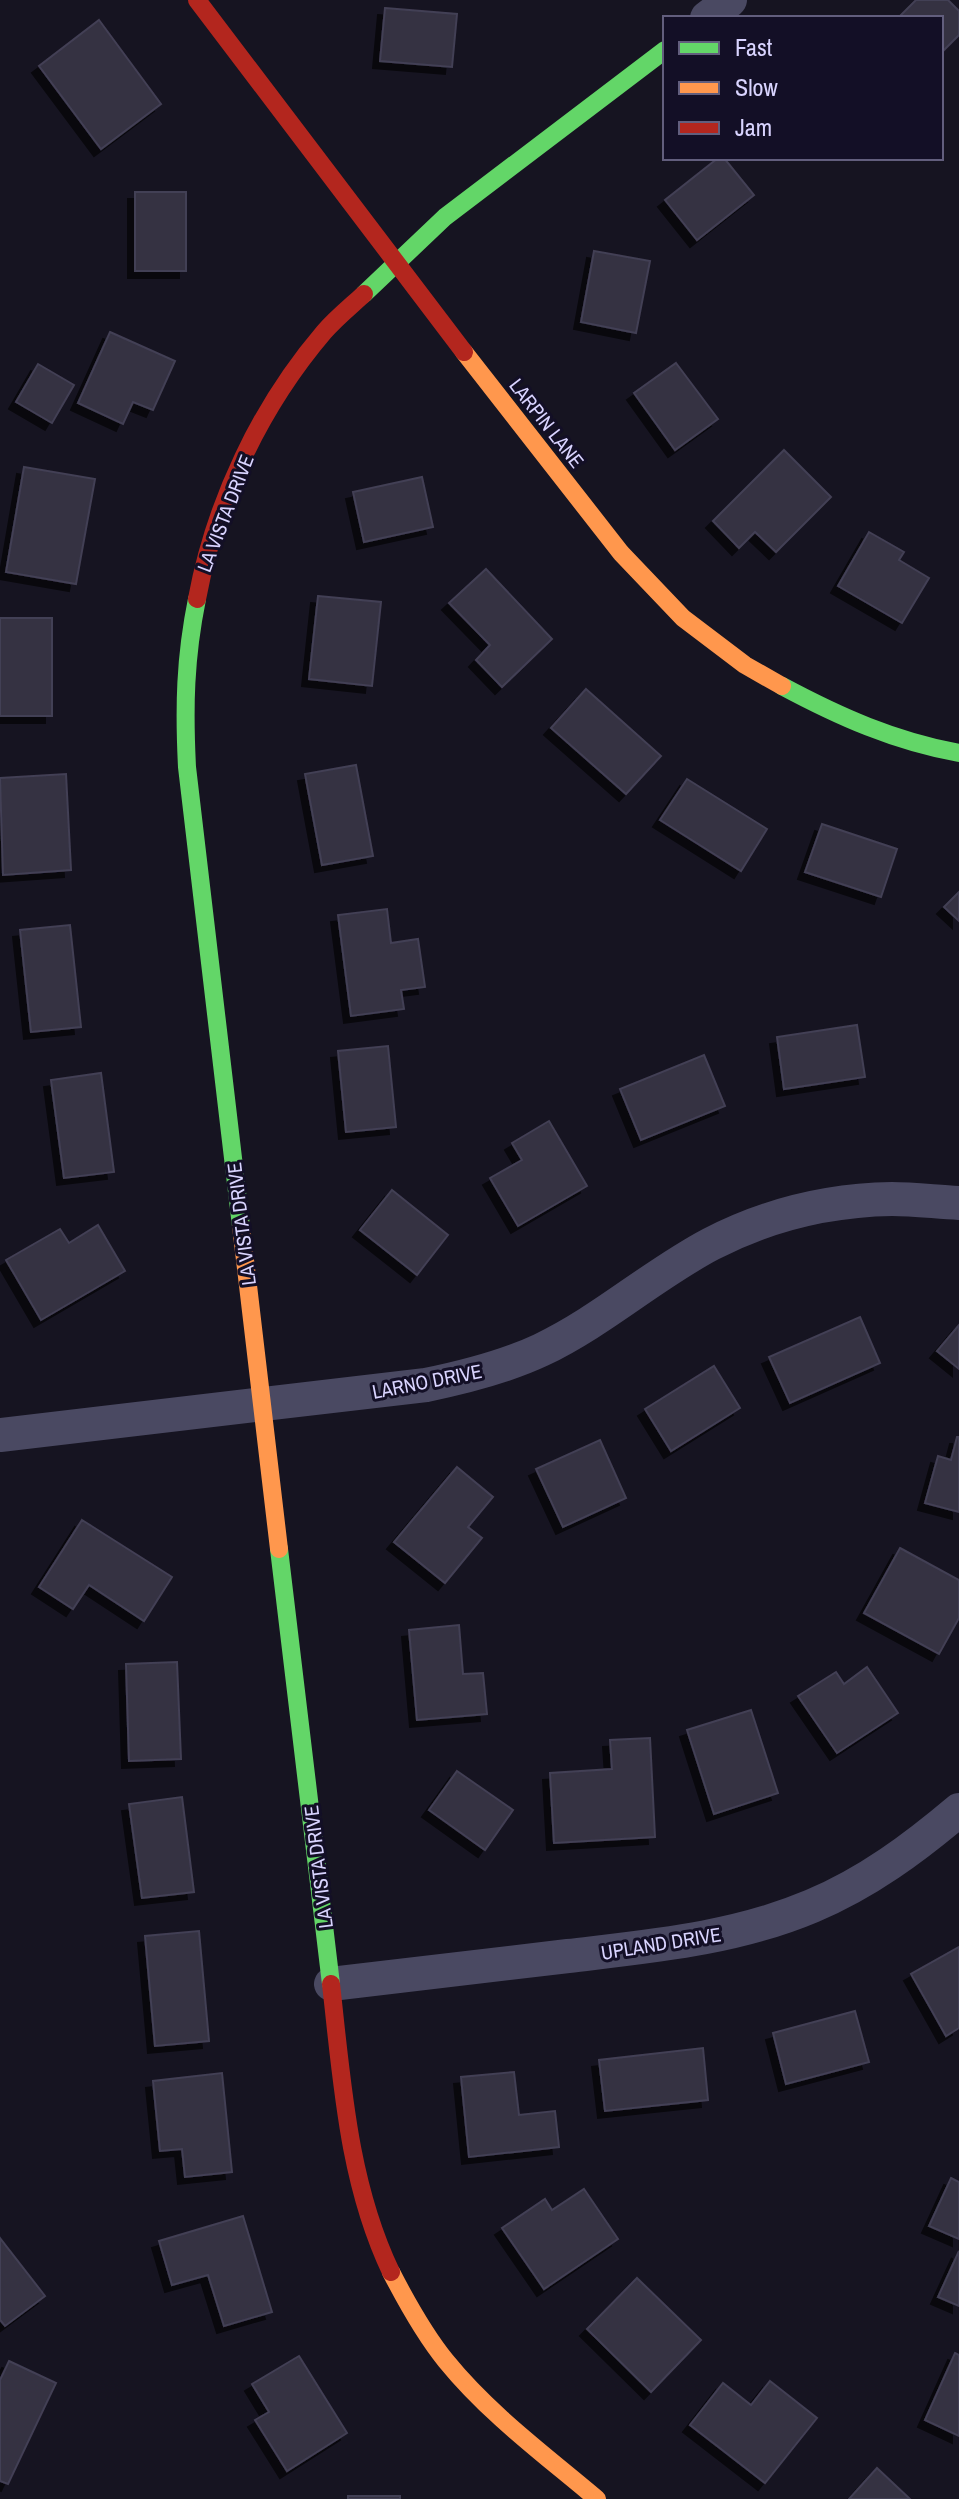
<svg xmlns="http://www.w3.org/2000/svg" width="959" height="2499" viewBox="0 0 959 2499" font-family="'Archivo Narrow',sans-serif">
<style>
.building{fill:#343243;stroke:#433f54;stroke-width:2;filter:url(#shadow)}
.lines{fill:none;stroke-linecap:round;stroke-linejoin:round}
.street{stroke:#4a4962;stroke-width:34}
.fast{stroke:#63d668;stroke-width:18}
.slow{stroke:#ff974d;stroke-width:18}
.jam{stroke:#b3261e;stroke-width:18}
.labels{text-anchor:middle;dominant-baseline:central;stroke-width:6;stroke-linejoin:round;paint-order:stroke}
.street-label{font-size:20px;fill:#d9d4ff;stroke:#130f26}
</style>
<defs>
<filter id="shadow"><feDropShadow dx="-7" dy="7" stdDeviation="0" flood-color="#0009"/></filter>
</defs>
<rect width="100%" height="100%" fill="#161421"/>
<!-- building -->
<g class="building">
<path d="M916,0H948L959,11V35L941,53V18H898Z"/>
<path d="M385,8L457,14L452,67L380,61Z"/>
<path d="M99,20L161,104L101,149L39,66Z"/>
<path d="M718,158H724L754,195L697,240L665,200Z"/>
<rect x="135" y="192" width="51" height="79"/>
<path d="M594,251L650,261L636,333L581,322Z"/>
<path d="M110,332L175,361L153,410L133,402L123,424L78,403Z"/>
<path d="M676,363L718,419L675,450L634,393Z"/>
<path d="M38,364L74,385L52,423L16,402Z"/>
<path d="M784,450L831,497L776,552L755,532L739,548L713,521Z"/>
<path d="M24,467L95,479L76,584L6,572Z"/>
<path d="M422,477L433,527L364,542L353,492Z"/>
<path d="M869,532L904,552L899,560L929,578L902,623L838,586Z"/>
<path d="M486,569L552,639L502,687L476,660L490,645L449,603Z"/>
<path d="M318,596L381,602L372,686L309,679Z"/>
<rect x="0" y="618" width="52" height="98"/>
<path d="M586,689L661,756L626,794L551,728Z"/>
<path d="M356,765L373,856L322,865L305,774Z"/>
<path d="M66,774L71,870L3,875L0,778Z"/>
<path d="M687,779L767,829L741,871L660,820Z"/>
<path d="M822,824L897,849L881,897L805,872Z"/>
<path d="M959,892V921L944,907Z"/>
<path d="M387,909L391,943L418,939L425,987L401,990L404,1009L351,1016L338,915Z"/>
<path d="M70,925L81,1027L31,1032L20,930Z"/>
<path d="M857,1025L865,1077L784,1089L777,1037Z"/>
<path d="M388,1046L396,1127L346,1132L338,1051Z"/>
<path d="M704,1055L725,1106L641,1140L620,1089Z"/>
<path d="M101,1073L114,1172L64,1178L51,1080Z"/>
<path d="M549,1121L587,1186L518,1226L490,1178L522,1160L512,1143Z"/>
<path d="M392,1190L448,1235L417,1275L360,1230Z"/>
<path d="M98,1225L125,1271L41,1320L6,1260L60,1229L69,1243Z"/>
<path d="M860,1317L880,1363L790,1403L769,1357Z"/>
<path d="M959,1325V1369L937,1351Z"/>
<path d="M714,1366L740,1408L671,1451L645,1409Z"/>
<path d="M957,1437H959V1512L925,1503L938,1456L951,1460Z"/>
<path d="M600,1440L626,1498L563,1527L536,1469Z"/>
<path d="M457,1467L493,1497L468,1527L482,1538L445,1583L394,1542Z"/>
<path d="M82,1520L172,1577L144,1621L89,1585L73,1609L39,1587Z"/>
<path d="M900,1548L959,1580V1618L939,1654L864,1613Z"/>
<path d="M459,1625L463,1674L483,1673L487,1714L417,1720L409,1630Z"/>
<path d="M177,1662L181,1759L129,1761L126,1664Z"/>
<path d="M867,1667L898,1713L837,1753L798,1696L836,1672L844,1684Z"/>
<path d="M751,1710L778,1793L714,1814L687,1730Z"/>
<path d="M650,1738L655,1837L554,1843L550,1773L612,1769L610,1740Z"/>
<path d="M457,1771L513,1810L485,1850L429,1810Z"/>
<path d="M182,1797L194,1892L142,1898L129,1804Z"/>
<path d="M199,1931L209,2041L155,2046L145,1936Z"/>
<path d="M959,1947V2028L946,2036L911,1974Z"/>
<path d="M855,2011L869,2062L786,2084L773,2033Z"/>
<path d="M703,2048L708,2100L605,2111L599,2060Z"/>
<path d="M514,2072L519,2115L555,2111L559,2147L469,2157L461,2077Z"/>
<path d="M222,2073L232,2172L185,2177L182,2149L160,2151L153,2081Z"/>
<path d="M951,2178L959,2182V2239L929,2226Z"/>
<path d="M584,2189L618,2239L544,2289L502,2228L545,2199L552,2210Z"/>
<path d="M243,2216L272,2312L224,2326L208,2275L172,2285L159,2241Z"/>
<path d="M0,2238L45,2296L5,2326L0,2320Z"/>
<path d="M959,2251V2306L938,2297Z"/>
<path d="M637,2278L701,2340L651,2392L587,2329Z"/>
<path d="M955,2353L959,2355V2436L925,2420Z"/>
<path d="M299,2356L347,2433L287,2471L255,2420L269,2412L252,2384Z"/>
<path d="M9,2361L56,2383L8,2484L0,2481V2380Z"/>
<path d="M770,2381L817,2418L765,2483L690,2425L723,2383L751,2405Z"/>
<path d="M877,2468L910,2499H849Z"/>
<rect x="348" y="2496" width="52" height="3"/>
</g>
<g class="lines">
<!-- street -->
<g class="street">
<path d="M707,18L730,0"/>
<path d="M0,1435L426,1385C465,1377 505,1367 541,1350C602,1321 652,1275 711,1244C767,1215 830,1200 892,1199C914,1199 937,1202 959,1203"/>
<path d="M331,1984C410,1975 489,1966 568,1956C651,1946 734,1939 812,1906C867,1883 914,1848 959,1810"/>
</g>
<!-- fast -->
<g class="fast">
<path d="M364,294L445,217L665,50"/>
<path d="M197,599C185,658 184,707 187,767L241,1226"/>
<path d="M782,686C840,717 894,741 959,753"/>
<path d="M279,1549L331,1984"/>
</g>
<!-- slow -->
<g class="slow">
<path d="M464,352L621,553L683,618L745,665L782,686"/>
<path d="M241,1226L279,1549"/>
<path d="M391,2272C407,2303 424,2334 446,2361C489,2414 545,2455 597,2499"/>
</g>
<!-- jam -->
<g class="jam">
<path d="M197,0L464,352"/>
<path d="M197,599C215,502 260,407 324,332C336,318 351,306 364,294"/>
<path d="M331,1984C342,2081 348,2182 391,2272"/>
</g>
</g>
<g class="labels">
<!-- street labels -->
<g class="street-label">
<text transform="translate(547 423) rotate(52)">LARPIN LANE</text>
<text transform="translate(225 513) rotate(-69)">LA VISTA DRIVE</text>
<text transform="translate(241 1224) rotate(-97)">LA VISTA DRIVE</text>
<text transform="translate(427 1381) rotate(-11)">LARNO DRIVE</text>
<text transform="translate(318 1867) rotate(-97)">LA VISTA DRIVE</text>
<text transform="translate(661 1943) rotate(-9)">UPLAND DRIVE</text>
</g>
</g>
<!-- legend -->
<rect x="663" y="16" width="280" height="144" fill="#130f26" stroke="#625e7d" stroke-width="2"/>
<rect x="679" y="42" width="40" height="12" fill="#63d668" stroke="#625e7d" stroke-width="2"/>
<text x="735" y="56" font-size="24" fill="#d9d4ff">Fast</text>
<rect x="679" y="82" width="40" height="12" fill="#ff974d" stroke="#625e7d" stroke-width="2"/>
<text x="735" y="96" font-size="24" fill="#d9d4ff">Slow</text>
<rect x="679" y="122" width="40" height="12" fill="#b3261e" stroke="#625e7d" stroke-width="2"/>
<text x="735" y="136" font-size="24" fill="#d9d4ff">Jam</text>
</svg>
